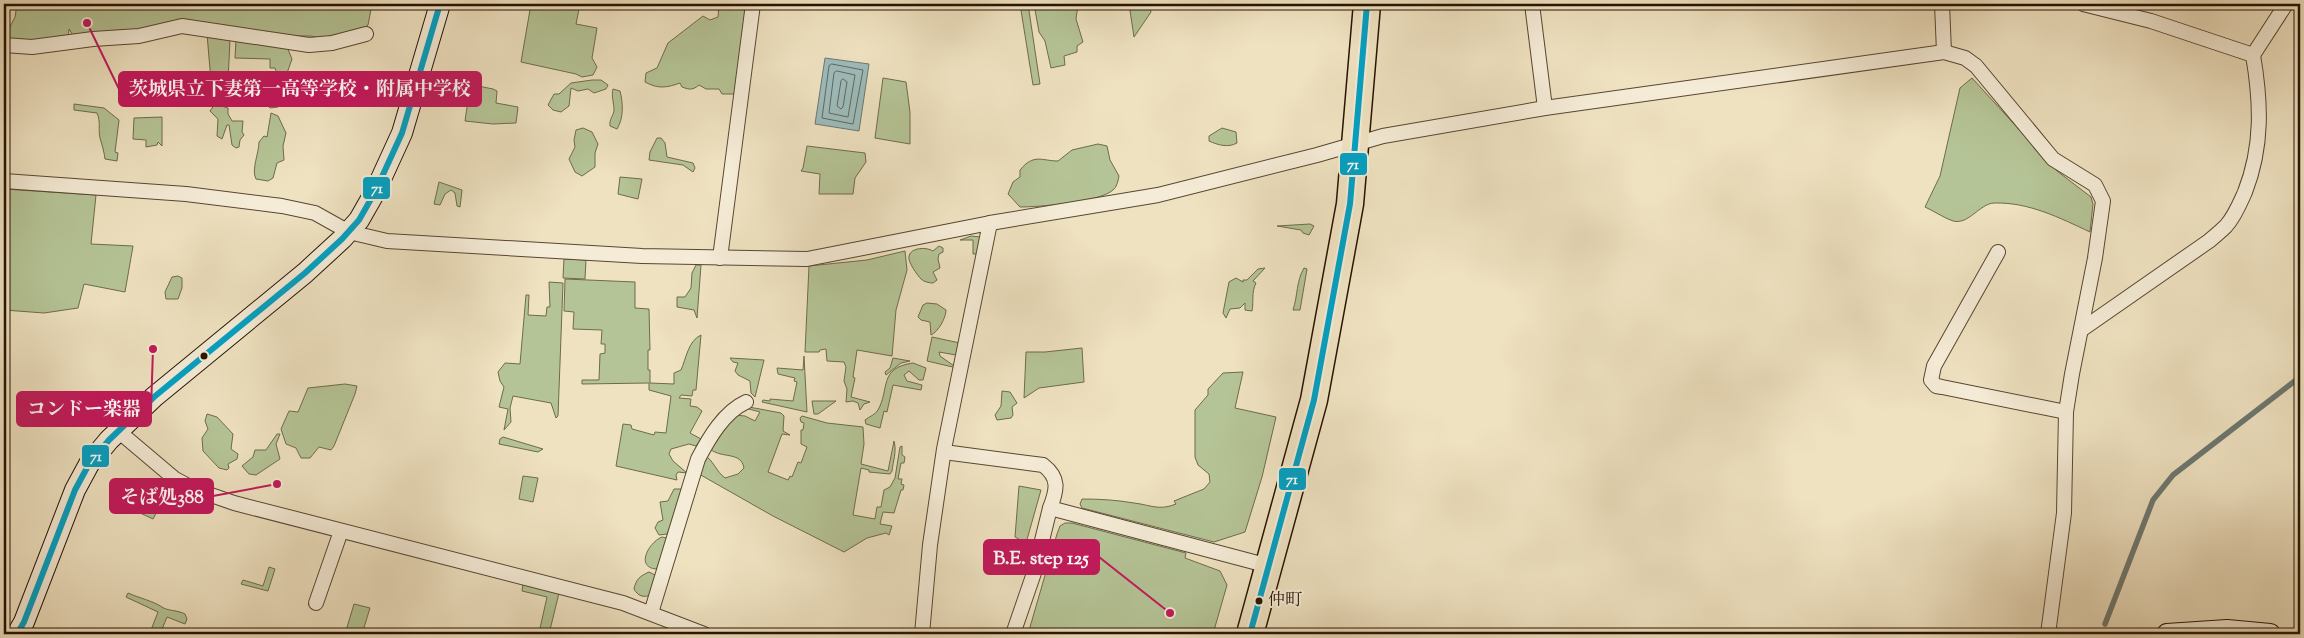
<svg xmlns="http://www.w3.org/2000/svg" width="2304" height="638" viewBox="0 0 2304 638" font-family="'Sorts Mill Goudy','Noto Serif JP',serif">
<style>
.green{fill:#b5c496;stroke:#6e6b4c}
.water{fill:#9dbcbc;stroke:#6d7871}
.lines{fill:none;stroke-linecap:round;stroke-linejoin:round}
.shore{stroke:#62675e;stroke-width:1}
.stream{stroke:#6d7871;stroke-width:5.5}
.street-casing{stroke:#584631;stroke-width:16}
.secondary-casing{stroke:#261201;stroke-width:22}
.highway-casing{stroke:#261201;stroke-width:29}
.street{stroke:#f5ecd7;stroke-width:14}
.secondary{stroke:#f5ecd7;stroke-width:20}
.highway{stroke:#efe2c1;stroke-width:26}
.bus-1-casing{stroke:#f5ecd7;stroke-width:10}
.bus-1{stroke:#02a1c4;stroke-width:6}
.bus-dot{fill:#261201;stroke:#f5ecd7;stroke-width:2}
.labels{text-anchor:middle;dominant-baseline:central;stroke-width:4;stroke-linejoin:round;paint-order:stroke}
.bus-label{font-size:17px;fill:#261201;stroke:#f5ecd7;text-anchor:start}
.leader{fill:none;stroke:#c2185b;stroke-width:2}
.callout-dot{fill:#c2185b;stroke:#f5ecd7;stroke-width:2}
.callout{fill:#c2185b;stroke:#c2185b;stroke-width:2}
.callout-label{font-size:19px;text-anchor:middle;font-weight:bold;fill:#fff}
.line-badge{stroke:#f5ecd7;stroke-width:2}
.badge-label{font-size:14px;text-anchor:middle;font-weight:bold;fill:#fff}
</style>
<rect width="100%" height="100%" fill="#efe2c1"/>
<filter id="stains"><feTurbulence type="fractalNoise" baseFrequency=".004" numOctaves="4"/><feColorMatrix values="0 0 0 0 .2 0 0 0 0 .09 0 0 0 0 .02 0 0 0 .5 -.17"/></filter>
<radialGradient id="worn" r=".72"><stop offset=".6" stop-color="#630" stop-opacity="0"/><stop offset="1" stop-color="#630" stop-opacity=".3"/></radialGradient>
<!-- green -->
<g class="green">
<path d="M17,4H372L368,25L361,30L319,38L311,36H290L214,24L191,22L155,32L74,37L69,29L68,40L9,41L7,33L15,17Z"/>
<path d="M531,4H580L576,24L597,28L592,58L597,67L593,75L582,77L576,74L521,62Z"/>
<path d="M719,4H758L735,94H722L719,89H706L699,85C693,90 690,90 682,87L680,83C666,88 658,89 645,82L646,73L657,68L668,43L703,16L710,20L718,17Z"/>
<path d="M1020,4H1028L1040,84L1033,85Z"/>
<path d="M1034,4H1078L1076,19L1083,42L1077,46V52L1064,56L1065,65L1051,68L1045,41L1039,32Z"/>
<path d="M1129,4H1149L1151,12L1134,37Z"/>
<path d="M207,34L230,39L228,82L211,81Z"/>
<path d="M236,39L287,47L292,59L286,76L290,92L278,107L270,108L267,105L270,104V88C278,84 278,75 275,68H270V59L235,58Z"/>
<path d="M883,78L906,82L910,112V144L875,138Z"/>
<path d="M1972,78L2057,171L2091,197L2093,204L2090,232C2060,218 2029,202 1994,203C1979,204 1969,225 1953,221C1944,218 1934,211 1925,207L1940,176L1960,88Z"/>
<path d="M592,80H601L608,85L606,89L594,93L588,89L578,91L571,88L569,106L561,112L553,110L548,105L554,94H559L571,83Z"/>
<path d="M463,83L493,89L497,91L496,103L518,107L516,123L493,124L465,121L467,107Z"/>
<path d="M613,89L620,91C623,103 624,118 617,129L610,126C609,119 614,115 614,110C614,103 611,96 613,89Z"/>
<path d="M74,104L104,108L119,120L115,152L118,153L117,161L105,159C104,151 102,145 100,138C98,129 101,122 97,113L74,110Z"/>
<path d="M215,104L228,108V114L232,121H243L242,132L244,135L240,140L239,147L236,148L232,145L229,125H227L222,139L217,136L218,119L210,111Z"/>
<path d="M271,113L278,116L286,133L283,146L284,160L277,163L273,178L268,181L256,179C251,170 259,153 259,142L264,136L267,137Z"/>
<path d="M162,117V146L158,142L157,145L146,147V140L133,139L134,118Z"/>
<path d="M583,128L592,132L598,144L595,153V167L582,176L575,172L569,159L575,147L574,140L576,130Z"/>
<path d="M1222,128L1236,132L1237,143C1228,148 1218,145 1209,141V136Z"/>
<path d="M657,138H661L665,143L667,157L693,163L695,168L693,172L683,165L649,160L650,152Z"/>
<path d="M1098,144L1107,146L1110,160L1119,176C1118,181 1117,187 1113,190C1100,202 1039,207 1020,207L1008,194L1013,182L1020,177V170C1034,153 1042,161 1058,161L1072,150Z"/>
<path d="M807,146L865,153L866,162L855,178L853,194H819L820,174L801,171L803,168Z"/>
<path d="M620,177L642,179L638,199L618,194Z"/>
<path d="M439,182L462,190L460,207L457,206L455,193L451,190L445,194L440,205L434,204Z"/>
<path d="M4,189L96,195L91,244L133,246L125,292L84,284L78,308L44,313L4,310Z"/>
<path d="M1310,224L1314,226L1309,235L1303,233L1301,230L1277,226Z"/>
<path d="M971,236L981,237L977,254H973V240H960Z"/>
<path d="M939,246L943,248V252L939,254L938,259L940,268L933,272L937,280L933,283C930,283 924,282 921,279C918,276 907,261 909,256C911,247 927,247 933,251Z"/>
<path d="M905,251L907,270L896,310L892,356L857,350L853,377L855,378L851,397L870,402L864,404L860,410L858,403L853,401L846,402L847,389L844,381L846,367L844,362L827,361L826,349L820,350L819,352H805L809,266L867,260Z"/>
<path d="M564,259L586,260L585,279L563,278Z"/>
<path d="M696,265H701L697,318L694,310L677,307V297H685L691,288L692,273Z"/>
<path d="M1265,268L1253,281L1256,283C1251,293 1254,301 1252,311L1245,310V303L1240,308L1230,309L1226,318L1223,313L1229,282L1236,278L1243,282V280H1247L1258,269Z"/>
<path d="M1304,268L1307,269L1300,310H1293C1298,295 1296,282 1304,268Z"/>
<path d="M178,276L182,278V288L178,299H166L165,292L172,277Z"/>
<path d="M565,279L635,282V308L649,309L650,350H648V370H650V383L674,384V373L681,370C686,359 688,341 701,335L696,390H693L692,396L681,395L679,398L691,399L690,406L697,407L702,411L690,433L701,439L696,446L689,444L671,449L669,454L673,461L687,473L678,472L676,475L677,480L616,466L623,424L631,425L632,429L654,435L655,432L666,433L671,396L649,390V383L582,384V380H599L600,354L605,353V344H601L602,330L573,329L574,312L564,311Z"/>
<path d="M549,282L563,283L558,416L556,418L551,403L513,396L510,408L511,422L504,430L508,409L499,407L504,387L500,381L498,372L505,363L520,364L526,295H529L528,315L546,316L547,307H550Z"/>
<path d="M927,303L937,304L946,310C946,318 938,332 931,335L930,322L921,320L918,317L923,305Z"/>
<path d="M932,337L960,343L956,355L939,352L940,356L957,368L927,361Z"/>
<path d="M1082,348L1084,382L1039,388L1024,398L1026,352H1045Z"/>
<path d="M804,356L807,412L762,402L763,400L770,401V399L793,401L797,382L794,381L795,378L778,374L777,368L803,370Z"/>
<path d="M730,358L764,360L755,397L751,393L750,381L738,375L735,371L738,363L733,362Z"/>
<path d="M893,358L910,361L901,363L886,375L885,372L890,368Z"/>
<path d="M913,363L926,368L923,380H919L909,371L904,375L907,381L922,385L921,390L893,385L887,412L884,411L880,428L866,424L865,420C870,416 875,415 878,410C890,389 878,368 913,363Z"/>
<path d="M1243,372L1235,408L1276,417L1262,477L1245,532L1214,542L1082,508L1080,504L1082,499C1099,499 1117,500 1134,503C1151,505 1159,511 1176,504L1174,501L1204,489L1210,482L1209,474L1198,465L1195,457V410L1208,395V389L1223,373Z"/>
<path d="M345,384L357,386L355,394L334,446L331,450L319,447L310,458H301L296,448L286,444L281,429L289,411L298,412L308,388Z"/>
<path d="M1002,391L1010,392L1017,403L1012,407L1013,415L1011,418L997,420L995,415L1001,406Z"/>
<path d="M812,401H836L818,414H814Z"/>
<path d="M749,407L781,413L784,416L783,431L790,435L782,434L768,472L788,480L790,476L792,477L798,462L801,463L807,447L801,444V430H803L804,423L801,422L800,418L802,416L827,423L863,427L864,444L861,464L888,471L894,441C897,452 893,461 892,471L890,474L869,472V470L861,468L853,515L875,519L877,507H881L884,490L890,487L895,478L900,447L902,446V455L905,457L904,463H901L898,479H902L901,484L904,485L903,490H901L894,513L883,512L880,524L892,526L889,535L886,533L867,538L844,552L773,516L699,474L705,455C715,463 716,471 725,478L738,474L744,468C741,451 722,459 710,449L734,415L745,416L755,421L760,412L749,409Z"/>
<path d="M207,414L217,417L233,434L231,449L238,454L237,459L228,464L229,468L227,470L219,468L203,451L202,438L208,429L205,421Z"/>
<path d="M277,434H280L276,444L280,459L256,475L249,474L242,466L253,457L255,450H266Z"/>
<path d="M503,437L543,449L538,452L499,444L500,439Z"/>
<path d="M523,476L538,478L533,502L519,499Z"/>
<path d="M1019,486L1041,490L1026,543L1015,537Z"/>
<path d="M674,489H681L684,493L667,534L659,535L655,528L658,522L663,520L660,502L668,501Z"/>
<path d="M147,494L162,502L153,519L138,512Z"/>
<path d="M1065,523H1072L1186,553L1185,558L1220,571L1227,585L1213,634H1028L1057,534L1060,526Z"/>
<path d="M662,537L667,538C669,547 663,562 656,569C635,567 649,542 662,537Z"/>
<path d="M269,567L275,569L268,591L241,584L243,580L263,586Z"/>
<path d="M649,572L657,576L651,595C643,598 638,596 634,589C636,579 640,576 649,572Z"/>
<path d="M523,584L559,593L549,634L539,633L547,597L522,591Z"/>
<path d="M128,593C139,598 153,601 162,607C167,611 178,610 185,614L187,619L185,624L167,617L160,634H143L151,630L158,612L126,597Z"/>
<path d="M354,604L370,608L362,634H345Z"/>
</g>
<!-- water -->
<path class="water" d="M825,58L869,64L859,131L815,124Z"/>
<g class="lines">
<!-- shore -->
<g class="shore">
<path d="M832,64L863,70L853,124L822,118L829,66Z"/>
<path d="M837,71L855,75L848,117L829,113L834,73Z"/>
<path d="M843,79L847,82L843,107L841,109L837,106L841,81Z"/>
</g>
<!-- stream -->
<path class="stream" d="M2105,624L2153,500L2173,475L2300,377"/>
<!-- street casing -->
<g class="street-casing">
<g id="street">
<path d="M1532,4L1545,108"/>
<path d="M1942,4L1944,52"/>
<path d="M2083,4L2151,21L2253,55L2286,4"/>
<path d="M4,45L32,47L93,39L139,36L182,26L309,45L332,43L366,34"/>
<path d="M4,181L186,194L282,206L315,213L349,232L387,241L642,256L807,259L990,223L1158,195L1317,155L1383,136L1545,108L1944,52L1965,58L1976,66L2053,159L2095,185L2103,201L2095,258L2072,374L2066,412L2064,513L2048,634"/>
<path d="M1998,252L1934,366L1931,380L1936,386L1942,387L2066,412"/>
<path d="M720,258L753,4"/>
<path d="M2081,330L2209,241C2215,236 2221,231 2226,226C2235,216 2240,203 2245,192C2263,146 2261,102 2253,55"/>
<path d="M117,430L175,479L194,489L234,503L623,603L704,634"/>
<path d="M944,452L1043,465C1060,478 1057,490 1050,508"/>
<path d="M316,603L341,531"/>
<path d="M651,613L698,459C709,438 724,412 746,402"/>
<path d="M922,634L930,545L944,449L990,223"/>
<path d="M1013,634L1034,573L1050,508L1269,566"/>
</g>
</g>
<!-- secondary casing -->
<g class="secondary-casing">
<g id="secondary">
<path d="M17,634L24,622L75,490L89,464L109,440L154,397L305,273L342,239L359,220L375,192L402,133L440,4"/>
<path d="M2167,634L2227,630L2270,634"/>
</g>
</g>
<!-- highway casing -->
<g class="highway-casing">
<path id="highway" d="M1250,634L1314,400L1350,204L1367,4"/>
</g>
<!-- street -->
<use href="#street" class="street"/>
<!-- secondary -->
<use href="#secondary" class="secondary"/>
<!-- highway -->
<use href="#highway" class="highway"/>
<!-- bus-1 casing -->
<g class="bus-1-casing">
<g id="bus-1">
<path d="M17,634L24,622L75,490L89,464L109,440L154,397L305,273L342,239L359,220L375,192L402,133L440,4"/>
<path d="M1250,634L1314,400L1350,204L1367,4"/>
</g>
</g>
<!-- bus-1 -->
<use href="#bus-1" class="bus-1"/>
</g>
<!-- markers -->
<g class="bus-dot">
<circle cx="204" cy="356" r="4.5"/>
<circle cx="1259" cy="601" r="4.5"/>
</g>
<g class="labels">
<!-- bus labels -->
<g class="bus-label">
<text x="1268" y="601">仲町</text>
</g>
</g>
<!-- callouts -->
<path class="leader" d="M87 23L119 89M153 349L151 409M277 484L213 496M1170 613L1099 557"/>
<g class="callout-dot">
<circle cx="87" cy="23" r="5"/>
<circle cx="153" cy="349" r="5"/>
<circle cx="277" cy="484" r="5"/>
<circle cx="1170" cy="613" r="5"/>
</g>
<g class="callout">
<rect x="119" y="72" width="362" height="34" rx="5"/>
<rect x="17" y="392" width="134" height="34" rx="5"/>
<rect x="110" y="479" width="103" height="34" rx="5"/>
<rect x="984" y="540" width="115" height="34" rx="5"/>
</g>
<g class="callout-label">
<text x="300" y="95">茨城県立下妻第一高等学校・附属中学校</text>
<text x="84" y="415">コンドー楽器</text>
<text x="162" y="503">そば処388</text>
<text x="1041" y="564">B.E. step 125</text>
</g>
<g class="line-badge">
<rect x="1339" y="152" width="29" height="24" rx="5" fill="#02a1c4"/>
<rect x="362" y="176" width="29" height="24" rx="5" fill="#02a1c4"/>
<rect x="81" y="444" width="29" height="24" rx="5" fill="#02a1c4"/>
<rect x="1278" y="467" width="29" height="24" rx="5" fill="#02a1c4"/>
</g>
<g class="badge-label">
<text x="1353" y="169">71</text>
<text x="377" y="193">71</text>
<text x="96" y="461">71</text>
<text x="1292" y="484">71</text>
</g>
<!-- margin -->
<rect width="2304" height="638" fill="none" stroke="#efe2c1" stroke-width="20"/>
<rect x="5" y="5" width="2294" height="628" fill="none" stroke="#261201" stroke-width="2.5"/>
<rect x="10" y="10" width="2284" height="618" fill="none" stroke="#261201"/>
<rect width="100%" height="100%" filter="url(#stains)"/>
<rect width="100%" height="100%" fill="url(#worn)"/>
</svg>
